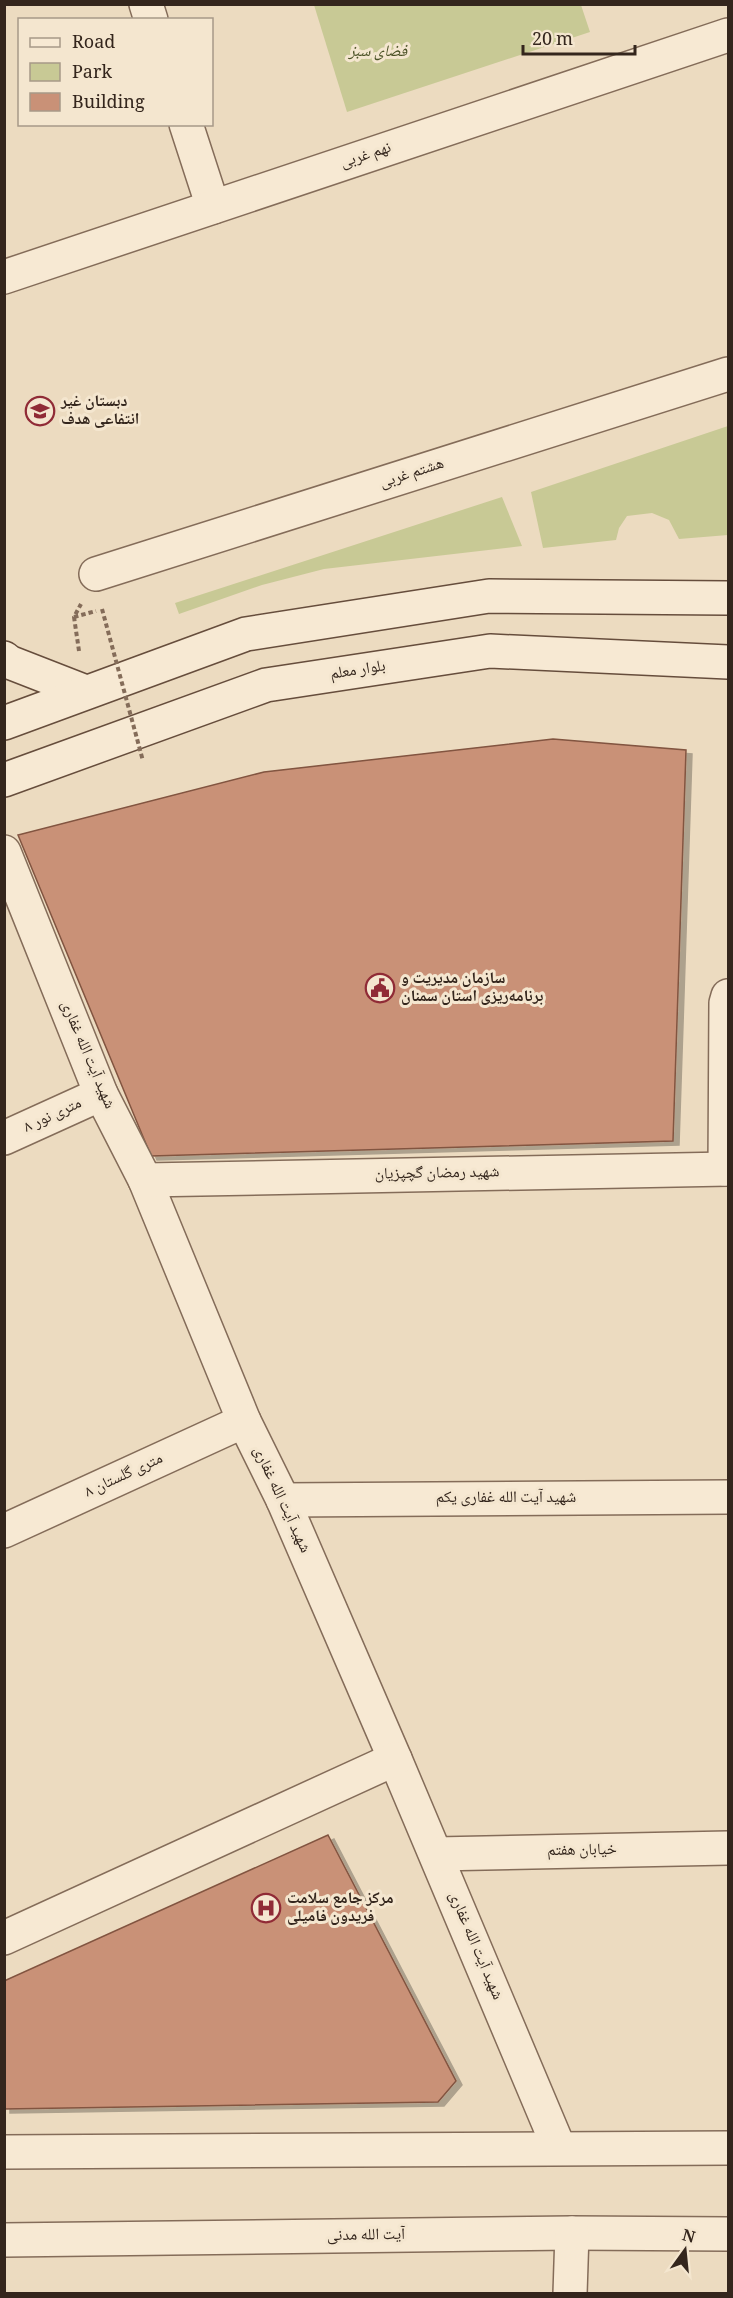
<svg xmlns="http://www.w3.org/2000/svg" width="733" height="2298" viewBox="0 0 733 2298" font-family="Georgia,'Noto Naskh Arabic',serif">
<style>
.green{fill:#c8c995}
.building{fill:#c99177;stroke:#825440;stroke-width:1.5;filter:url(#shadow)}
.lines{fill:none;stroke-linecap:round;stroke-linejoin:round}
.street-casing{stroke:#846c59;stroke-width:36}
.secondary-casing{stroke:#664d3c;stroke-width:36}
.path{stroke:#846c59;stroke-width:4;stroke-dasharray:4.5 3;stroke-linecap:butt}
.street{stroke:#f7e9d3;stroke-width:33}
.secondary{stroke:#f7e9d3;stroke-width:33}
.path-bridge{stroke:#846c59;stroke-width:4;stroke-dasharray:4.5 3;stroke-linecap:butt}
.labels{text-anchor:middle;dominant-baseline:central;stroke-width:6;stroke-linejoin:round;paint-order:stroke}
.park-label{font-size:16px;font-style:italic;fill:#495024;stroke:#f4e6cf}
.street-label{font-size:16px;fill:#34261d;stroke:#f4e6cf}
.poi-label{font-size:16px;font-weight:bold;fill:#34261d;stroke:#f4e6cf;text-anchor:start}
</style>
<defs>
<filter id="shadow"><feDropShadow dx="6" dy="4" stdDeviation="0" flood-color="#0004"/></filter>
</defs>
<rect width="100%" height="100%" fill="#ecdbc0"/>
<!-- green -->
<g class="green">
<path d="M314,5H581L590,32L347,112Z"/>
<path d="M728,426V535L679,539L669,520L652,513L627,516L619,528L616,540L543,548L531,492Z"/>
<path d="M502,497L522,546L324,569L262,585L179,614L175,603Z"/>
</g>
<!-- building -->
<g class="building">
<path d="M553,739L686,750L673,1141L151,1156L18,835L264,772Z"/>
<path d="M328,1835L456,2081L438,2102L4,2109V1981Z"/>
</g>
<g class="lines">
<!-- street casing -->
<g class="street-casing">
<g id="street">
<path d="M146,4L151,20"/>
<path d="M186,124L213,207"/>
<path d="M4,277L728,35"/>
<path d="M96,574L728,374"/>
<path d="M4,852L101,1094L145,1180L244,1421L283,1500L395,1759L559,2148"/>
<path d="M4,1138L101,1094"/>
<path d="M725,1169L726,1003L728,996"/>
<path d="M145,1180L728,1169"/>
<path d="M283,1500L728,1497"/>
<path d="M4,1531L244,1421"/>
<path d="M436,1854L728,1848"/>
<path d="M4,1938L395,1759"/>
<path d="M4,2152L728,2148"/>
<path d="M4,2240L572,2233L728,2234"/>
<path d="M570,2294L572,2233"/>
</g>
</g>
<!-- secondary casing -->
<g class="secondary-casing">
<g id="secondary">
<path d="M4,658L9,662L86,692"/>
<path d="M4,723L246,634L489,596L728,598"/>
<path d="M4,780L266,685L490,651L728,662"/>
</g>
</g>
<!-- path -->
<g class="path">
<path d="M74,617L96,611"/>
<path d="M79,651L74,617L81,604"/>
</g>
<!-- street -->
<use href="#street" class="street"/>
<!-- secondary -->
<use href="#secondary" class="secondary"/>
<!-- path-bridge -->
<path class="path-bridge" d="M102,609L143,761"/>
</g>
<!-- icons -->
<defs>
<g id="school-ring" transform="scale(1.5)"><circle r="9.5" fill="#f4e6cf" stroke="#902b36" stroke-width="1.5"/><path d="M0-5L7-2L0 1L-7-2ZM-4 1L0 2.5L4 1V4Q0 6-4 4Z" fill="#902b36"/></g>
<g id="civic-ring" transform="scale(1.5)"><circle r="9.5" fill="#f4e6cf" stroke="#902b36" stroke-width="1.5"/><path d="M-.6-6.5H3V-4.5H.6V-3L4-1V1h2V6H-6V1h2V-1L-.6-3ZM-1.2 2.5V6h2.4V2.5Z" fill="#902b36"/></g>
<g id="hospital-ring" transform="scale(1.5)"><circle r="9.5" fill="#f4e6cf" stroke="#902b36" stroke-width="1.5"/><path d="M-5-5h3v3.5h4V-5h3V5h-3V1.5h-4V5h-3Z" fill="#902b36"/></g>
</defs>
<g fill-rule="evenodd">
<use href="#school-ring" x="40" y="411"/>
<use href="#civic-ring" x="380" y="988"/>
<use href="#hospital-ring" x="266" y="1908"/>
</g>
<g class="labels">
<!-- park labels -->
<g class="park-label">
<text x="378" y="52">فضای سبز</text>
</g>
<!-- street labels -->
<g class="street-label">
<text transform="translate(366 156) rotate(-18)">نهم غربی</text>
<text transform="translate(412 474) rotate(-18)">هشتم غربی</text>
<text transform="translate(358 671) rotate(-9)">بلوار معلم</text>
<text transform="translate(87 1055) rotate(67)">شهید آیت الله غفاری</text>
<text transform="translate(53 1116) rotate(-25)">۸ متری نور</text>
<text transform="translate(437 1174) rotate(-1)">شهید رمضان گچپزیان</text>
<text transform="translate(124 1476) rotate(-25)">۸ متری گلستان</text>
<text x="506" y="1498">شهید آیت الله غفاری یکم</text>
<text transform="translate(281 1500) rotate(65)">شهید آیت الله غفاری</text>
<text transform="translate(582 1851) rotate(-1)">خیابان هفتم</text>
<text transform="translate(475 1946) rotate(67)">شهید آیت الله غفاری</text>
<text transform="translate(366 2236) rotate(-1)">آیت الله مدنی</text>
</g>
<!-- poi labels -->
<g class="poi-label">
<text x="61" y="402">دبستان غیر<tspan x="61" dy="18">انتفاعی هدف</tspan></text>
<text x="401" y="979">سازمان مدیریت و<tspan x="401" dy="18">برنامه‌ریزی استان سمنان</tspan></text>
<text x="287" y="1899">مرکز جامع سلامت<tspan x="287" dy="18">فریدون فامیلی</tspan></text>
</g>
</g>
<!-- border -->
<rect width="733" height="2298" fill="none" stroke="#34261d" stroke-width="12"/>
<!-- legend -->
<rect x="18" y="18" width="195" height="108" fill="#f4e6cf" stroke="#a79988" stroke-width="1.5"/>
<rect x="30" y="38" width="30" height="9" fill="#f7e9d3" stroke="#a79988" stroke-width="1.5"/>
<text x="72" y="48" font-size="18" fill="#34261d">Road</text>
<rect x="30" y="63" width="30" height="18" fill="#c8c995" stroke="#a79988" stroke-width="1.5"/>
<text x="72" y="78" font-size="18" fill="#34261d">Park</text>
<rect x="30" y="93" width="30" height="18" fill="#c99177" stroke="#a79988" stroke-width="1.5"/>
<text x="72" y="108" font-size="18" fill="#34261d">Building</text>
<!-- north arrow -->
<g transform="translate(685 2250) rotate(15)" stroke="#f4e6cf" stroke-width="4.5" paint-order="stroke">
<path d="M0-4.5L10 22L0 15L-10 22Z" fill="#34261d"/>
<text y="-9" font-size="16" font-weight="bold" text-anchor="middle" fill="#34261d">N</text>
</g>
<!-- scale -->
<path d="M523 45v9h112v-9" fill="none" stroke="#34261d" stroke-width="3"/>
<text x="532" y="45" font-size="18" fill="#34261d" stroke="#f4e6cf" stroke-width="4.5" paint-order="stroke">20 m</text>
</svg>
